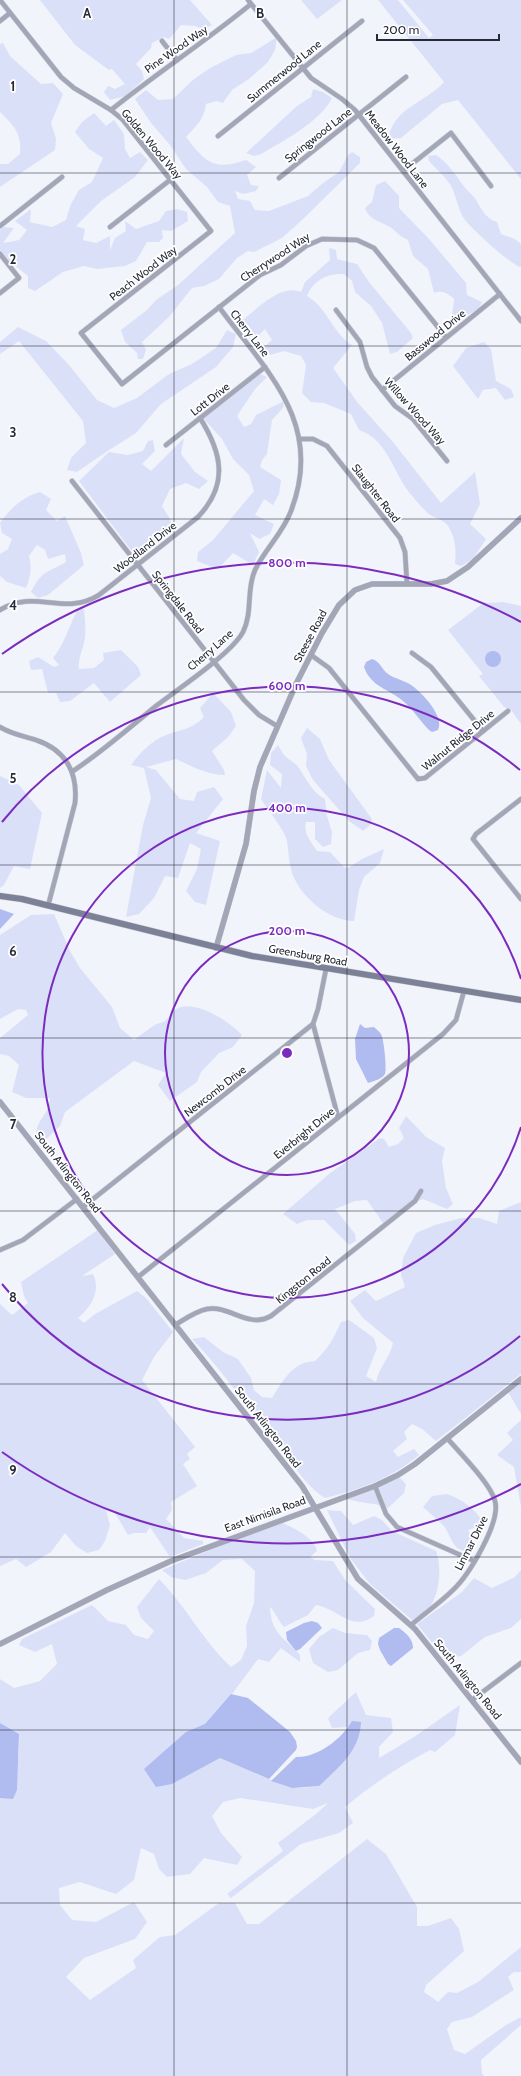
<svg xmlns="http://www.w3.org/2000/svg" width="521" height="2076" viewBox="0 0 521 2076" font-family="Cabin,sans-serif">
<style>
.green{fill:#dbe0f9}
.water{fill:#b0bbf0}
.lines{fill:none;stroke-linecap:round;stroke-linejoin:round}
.minor-casing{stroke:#cdcfd8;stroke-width:5.5}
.tertiary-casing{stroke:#cdcfd8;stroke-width:6}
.secondary-casing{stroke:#cdcfd8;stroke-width:7}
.minor{stroke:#a3a6b6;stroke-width:4.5}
.tertiary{stroke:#a3a6b6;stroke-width:5.5}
.secondary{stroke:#7c8197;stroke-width:6}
.grid{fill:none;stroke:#262936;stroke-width:1;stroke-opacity:0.55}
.ring{fill:none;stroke:#7b2cbf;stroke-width:2}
.labels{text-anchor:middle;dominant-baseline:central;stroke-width:3.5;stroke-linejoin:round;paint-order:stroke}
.street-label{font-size:11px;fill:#262936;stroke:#fff}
.grid-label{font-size:13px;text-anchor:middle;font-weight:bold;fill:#262936;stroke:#fff;stroke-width:3.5;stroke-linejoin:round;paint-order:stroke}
.centre{fill:#7b2cbf;stroke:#fff;stroke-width:2}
.ring-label{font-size:12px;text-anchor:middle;font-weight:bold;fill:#7b2cbf;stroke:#fff;stroke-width:3.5;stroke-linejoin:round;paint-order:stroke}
</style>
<rect width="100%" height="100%" fill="#f2f4fb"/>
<!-- green -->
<g class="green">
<path d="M40,0H190L212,25L203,30L196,26L181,25L169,39L164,37L152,43L151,48L136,64L142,71L144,79L125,96L110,100L104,92L108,86L115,89L125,84L112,69L109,70L75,45Z"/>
<path d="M301,0H342L317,19Z"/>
<path d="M378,0H398L429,38L433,35L403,0H521V179L458,100L442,104L401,138L388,139C395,106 424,104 444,82Z"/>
<path d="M277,37L275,50L268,62L249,79L232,90L223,103L217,101L206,104C204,120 196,126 186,137C206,163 214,171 246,160L256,167L247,175L251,185L259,186L256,191L243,194L235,191L238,199L250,201L255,210L269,211L308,196L323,183L339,172L348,155L352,152L360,157V163L301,221L282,238L254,252L248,251L237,258L219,279L204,286L192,288L169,317L142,342L146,350L143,359H138L137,353L125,342L121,330L147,310L156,300L178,285L235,233L230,206L218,202L207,187L186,169L170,145L151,123L135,99L146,90L158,100L173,99L194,79L210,68L236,55L251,53Z"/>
<path d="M3,43L10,56L41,84L53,83L63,94L51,123L56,139L55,150L0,187V164H8L20,154C22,133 14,126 0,112V44Z"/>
<path d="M313,89L323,92L332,98C321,121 282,142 261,154L254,156L246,153L297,106L311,97Z"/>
<path d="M94,113L106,126L114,120L124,134L125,149L130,158L140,152L148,160L135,177L101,201L76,226L85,229L83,240L96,243L110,236V250L115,238L126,231L125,221L136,229L159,221L166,211L177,209L187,212L188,221L171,231L162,230L163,238L159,242H147L136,261L125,266L97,269L84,266L63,272L35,291L28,288V276L9,261L0,250V230L4,227L14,228L3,243L19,240L27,230L15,221L31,209L30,222L52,227L66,220L70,206L79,190L92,182L103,158L89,149L75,132L82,122Z"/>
<path d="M436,155C448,163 455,174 463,185C466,190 471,193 474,197C481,207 484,218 497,222L501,234L515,239L521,244V267C513,267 472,229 465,220C458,211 457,197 451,186C446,177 436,169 429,161L428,156Z"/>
<path d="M385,181L399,196V208L429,239L466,283L467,295L482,302L478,309L457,321L452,316L454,299C447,293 443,290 434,293L428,269L413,256L408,240C399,236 397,232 390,227C380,221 369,220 365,208L372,202L376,185Z"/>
<path d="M329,248L336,250L337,259L357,264L369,282L411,333L413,338L397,352L390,354L382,323L371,306L355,292L352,281L344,274C328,273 313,280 307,296C327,307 333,334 352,345L333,368L358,403L393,442L441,503L475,472L480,504L470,524L486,539L473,559L461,566L455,564C456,549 456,539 448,526C444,520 436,518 430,515C424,510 418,503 413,497C393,475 389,440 359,430L351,414L324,403L311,402L302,393L306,365L301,356L284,351L270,355L263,348L272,340L265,329L254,340L239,323C255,311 280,283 301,292L305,282L330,260Z"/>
<path d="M18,327L46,341L69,365L97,400L114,408L137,398L169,374L192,364L216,348L227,330L236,334L233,347L216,367L161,404L136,433L106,452L77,472L67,470L71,458L86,443L83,421L19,341L0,354V342Z"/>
<path d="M484,342L491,349L496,381L511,389L514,397L505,400L496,388L483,390L478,399L453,366L466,348Z"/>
<path d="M260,374L267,377L255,389L237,416L244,427L251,424L256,415L284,401L283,408L272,420L267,454L262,460L260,467L281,480L279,494L273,505L264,499L255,515L274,524L270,534L259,539L250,533L259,552L253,565L233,553L218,569L197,561L198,552L213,540L254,491L249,475L233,459L222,439L203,418Z"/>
<path d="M184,438L181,454L195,472L208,481L199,489L186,483L170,489L162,506L170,519L172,531L137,558L79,481L109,452L128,455L143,451L148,441L153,440L155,451L142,464L151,471Z"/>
<path d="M40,492L51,499L46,510L57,521L65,516L81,553L84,565L48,595L38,598L31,592C42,570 47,573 66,562L65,554L48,559L45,550L37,545L29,556C32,568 31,576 26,588L7,582L0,576V554L8,549L12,539L2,533L0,523C11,508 22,497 40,492Z"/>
<path d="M485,602L487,603L503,602L521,606V724L511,710L504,707L479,676L483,674L448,630Z"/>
<path d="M78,609H84C85,619 86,629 85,638C83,650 78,657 79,669L94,668L104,660L103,653L121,650L138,667L141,675L110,702L94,683L70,701L60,702L56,693H48L42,669L31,670L29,661L38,657L54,667L59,665L53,658C65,643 69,626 78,609Z"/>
<path d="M213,693L231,712L236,726L228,737L212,751L224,770L225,775C207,775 191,766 176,759L146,767L156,770L180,799L194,801L197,792L214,787L223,799L196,833L220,841L206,905L195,902L186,891L197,869L201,849L190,843L178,878L165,876L154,898L139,914L126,917L143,825L151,798L144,768L131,765C139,754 152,740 166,735C182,729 191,730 204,717L200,708Z"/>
<path d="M307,728L320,739L329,760L372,819L370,825L363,831L349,821L313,780L306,766L307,754L301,738Z"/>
<path d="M278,745C280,748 282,753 285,756C289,760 296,763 299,768C307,780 312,792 325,799L327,816L332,832L331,844L323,847L315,839V822H306C303,833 311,842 317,851L330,852L344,867L348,868L362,859L384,849L380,863L364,877L359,890L354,921C328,921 297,894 291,869C288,859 289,848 286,838C282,827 268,810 261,799L267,770L281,788L282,774L270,765L271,753Z"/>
<path d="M0,776L19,785L42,813L30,869L14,866L4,885L0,888Z"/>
<path d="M54,914L70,951L80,968L112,1007L120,1028L134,1040C141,1035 148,1029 155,1025C158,1023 163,1023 166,1020C170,1017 172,1011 176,1009C195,998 230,1022 242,1035L233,1047L219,1053L201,1072L197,1082L170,1101L158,1085L166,1073L134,1061L65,1112L60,1126L42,1143L36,1137C36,1118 49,1116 50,1098H26L12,1092L19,1065L9,1056L0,1054V1038L28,1015L26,1010L18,1009L0,1019V935L31,915Z"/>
<path d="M406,1116L426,1137L445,1148L442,1161L446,1188L453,1204L447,1209L423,1199L405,1206L383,1223L367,1200L355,1201L335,1209L355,1234L356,1241L349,1245L324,1220H307L297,1224L283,1214L329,1174L380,1138L384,1139L389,1147L398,1144L404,1138L399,1128Z"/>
<path d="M521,1202V1374L436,1441L422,1429L412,1424L404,1432L407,1439L393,1451L398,1457L414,1449L419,1455C392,1478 359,1490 325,1498C310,1489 302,1476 291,1463C257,1423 229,1377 192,1339L204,1337L223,1352L238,1359L251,1378L254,1390L262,1397L272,1398C283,1381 292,1362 315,1361C327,1350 334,1338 341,1322L349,1320L374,1338L377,1348L366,1376L376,1382C379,1367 390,1357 393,1343L363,1318L350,1301L365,1290L376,1301L405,1287L401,1275L403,1258L416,1233L435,1225L461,1218H479L497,1224L499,1211Z"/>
<path d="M98,1230L115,1254L82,1276L93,1274C101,1291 92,1306 78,1318L84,1323L95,1314L137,1291L146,1298L173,1332L154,1357L142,1380L195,1447L187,1454L190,1459L183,1464L197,1486L171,1502L172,1510L166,1519L184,1538L203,1541V1544L170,1557L150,1527L146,1533H134L128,1535L115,1513L106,1510L110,1525L105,1541L99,1550L87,1553L76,1546L65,1533L51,1552L26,1567L16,1559L0,1566V1304L12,1315L28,1303L24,1296L21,1282Z"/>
<path d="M521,1383V1414L508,1392Z"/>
<path d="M521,1420V1507L514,1467L497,1455L513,1440L507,1433Z"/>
<path d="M399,1477L406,1484L404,1493L388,1508C373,1502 363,1504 347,1499Z"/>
<path d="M447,1494C463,1499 479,1512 486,1528H474L468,1530L473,1540V1551C450,1554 453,1535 442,1524C436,1518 429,1513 423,1507L432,1496Z"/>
<path d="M327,1510L341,1511L353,1525L374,1516L382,1520L392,1531L436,1551C442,1567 440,1595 428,1609C424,1613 417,1617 412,1620L370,1584L350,1558Z"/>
<path d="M283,1523C295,1529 314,1537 317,1551L310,1557L315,1560L333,1561L346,1581L375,1609L374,1616C351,1632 341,1610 316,1605L308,1615L284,1627C278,1621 276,1613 270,1607C271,1634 284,1637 300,1655V1662L281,1648L269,1662L258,1659L224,1705L172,1784L220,1758L285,1786L301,1788L319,1786L348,1727L332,1728L328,1718L356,1692L366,1715L391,1718L393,1732L379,1747V1758L414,1737L460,1705L455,1735L435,1752L430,1750C400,1766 371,1785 345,1807L353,1823L339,1833L301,1844L231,1898L227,1894L283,1851L278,1843L316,1814L328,1803L313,1809L240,1798L223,1802L212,1816L221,1833L242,1857L237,1865L204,1858L190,1874L167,1877L159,1869L154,1854L141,1848L134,1880L116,1894L80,1882L59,1888L60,1905L72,1920L96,1922L134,1902L147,1922L135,1939L84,1958L66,1977L90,2000L136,1968L133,1960L160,1937L175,1935L219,1903H235L247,1924H259L367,1839L386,1854L417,1907V1926H428L451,1918L459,1929L464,1951L426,1985L424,1992L438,2002L448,1992L457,1993L478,1982L521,1947V1972H514L508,1977L514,1990L472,2017L452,2022L447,2029L454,2050L465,2054L506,2025L521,2017V2025L481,2060L482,2074L484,2076H0V1798L17,1790C16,1771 20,1753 19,1734L0,1723V1679L14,1688L40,1681L57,1664L52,1644L35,1652L19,1645L22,1639L92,1605L108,1621L126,1625L134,1635L148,1639L154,1631L141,1618L137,1607L159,1579C186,1606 203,1641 231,1667L241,1660L247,1646L246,1626L254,1603L255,1571L242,1559L223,1560L206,1573L185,1580L171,1577L162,1570L229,1542Z"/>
<path d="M521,1570V1619L511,1628L485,1637L461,1656L445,1659L417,1624L462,1592L474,1578L492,1588L515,1577Z"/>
<path d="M333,1628L345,1633L367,1635L372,1641L370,1650L358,1653L338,1670L328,1672L313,1663L309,1649L319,1637Z"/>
</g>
<!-- water -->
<g class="water">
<circle cx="493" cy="659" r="8"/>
<path d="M372,659C380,661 382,670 388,674C395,679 404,680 411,685C422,692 445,717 438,730L432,732L429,730C420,721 413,709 403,701C389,689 371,687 364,667L366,662Z"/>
<path d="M0,909L14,914L0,929Z"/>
<path d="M360,1024L365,1028L374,1027C376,1029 380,1032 381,1034C384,1039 387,1070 385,1074C382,1079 374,1081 368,1083L356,1059L355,1039Z"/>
<path d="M312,1621L318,1623L322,1628L300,1649L296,1651L287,1640L286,1632L304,1623Z"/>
<path d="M394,1628H399C406,1633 413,1639 413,1648L391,1666L388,1664L380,1650L378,1644L379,1638Z"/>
<path d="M231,1694L248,1698L290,1732L296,1741L297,1747L296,1750L269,1779L220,1758L172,1784L156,1787L144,1769L186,1732L205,1724Z"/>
<path d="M352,1721L361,1722C360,1751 339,1767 319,1786L292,1788L271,1781L296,1757C317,1758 342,1739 352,1721Z"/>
<path d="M0,1723L19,1734L17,1790L13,1799L0,1798Z"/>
</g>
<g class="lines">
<!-- minor casing -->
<g class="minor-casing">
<g id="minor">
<path d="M0,0L61,77L74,88L111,110L123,120L211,231L81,333L122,384L260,275L281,265L306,246L322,239L357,240L374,248L446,337"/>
<path d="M248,0L311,78L342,99L355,110L521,321"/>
<path d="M0,21L10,13"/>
<path d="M162,41L177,60"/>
<path d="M111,110C157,73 206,41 251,4"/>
<path d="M218,136L362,21"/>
<path d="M403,171L451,133L491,186"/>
<path d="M279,178L406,77"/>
<path d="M0,226L62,177"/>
<path d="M110,227L170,180"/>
<path d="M0,254L19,278L0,293"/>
<path d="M336,310L360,342L367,367L372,377L395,406L413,419L447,461"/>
<path d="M382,390L500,294"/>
<path d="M299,439H313L327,446L400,538L405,552L407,584"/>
<path d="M166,445L265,367"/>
<path d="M72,481L244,700L259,715L277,726"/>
<path d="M0,610C35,588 64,617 99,595L198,517C229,484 222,453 200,418"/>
<path d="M412,653L431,667L483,731"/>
<path d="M311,655L329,668L418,779L425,778L508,711"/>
<path d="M0,727C11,734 24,736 36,740C66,750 78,773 75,803L48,906"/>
<path d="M73,771C102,752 129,728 156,706C178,689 231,654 243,632C253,612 246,590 255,570C265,549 283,533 291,511C325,423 266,371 219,307"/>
<path d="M521,799L476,834L473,839L521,899"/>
<path d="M313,1024L338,1117"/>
<path d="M83,1207L313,1024L318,1009L326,969"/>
<path d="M0,1250L23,1240L77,1199"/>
<path d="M138,1277L443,1034L456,1020L464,991"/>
<path d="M175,1325C185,1319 196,1311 207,1309C230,1305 248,1329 271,1316L415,1201L421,1191"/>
<path d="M375,1486L386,1514L397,1527L474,1561"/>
<path d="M411,1625C425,1613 440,1603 453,1590C469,1575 501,1522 495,1501C491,1484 459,1452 447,1438"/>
<path d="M472,1700L521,1663"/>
</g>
</g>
<!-- tertiary casing -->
<g class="tertiary-casing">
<g id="tertiary">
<path d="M216,948L246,844L254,791L260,767L296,684L322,633L339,605L355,590L372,584H431L447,581L468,567L521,518"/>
<path d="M0,1102L302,1486L358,1579L415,1629L521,1762"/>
<path d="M0,1644L107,1590L171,1561L375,1486L398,1475L415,1464L521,1379"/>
</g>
</g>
<!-- secondary casing -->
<g class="secondary-casing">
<path id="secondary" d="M0,896L22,899L252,956L521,1000"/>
</g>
<!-- minor -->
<use href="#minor" class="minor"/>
<!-- tertiary -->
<use href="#tertiary" class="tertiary"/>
<!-- secondary -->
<use href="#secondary" class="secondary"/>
</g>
<!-- grid -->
<path class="grid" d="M174,0V2076M347,0V2076M0,173H521M0,346H521M0,519H521M0,692H521M0,865H521M0,1038H521M0,1211H521M0,1384H521M0,1557H521M0,1730H521M0,1903H521"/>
<!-- distance rings -->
<g class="ring">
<circle cx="287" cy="1053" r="122"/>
<path d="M521 1127A245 245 0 1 1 521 979"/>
<path d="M520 1336A367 367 0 0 1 2 1284M2 822A367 367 0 0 1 520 770"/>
<path d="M521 1484A490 490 0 0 1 2 1452M2 654A490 490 0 0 1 521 622"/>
</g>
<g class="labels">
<!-- street labels -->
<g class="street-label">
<text transform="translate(176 49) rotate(-35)">Pine Wood Way</text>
<text transform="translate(284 71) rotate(-39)">Summerwood Lane</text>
<text transform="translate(318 135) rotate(-38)">Springwood Lane</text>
<text transform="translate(152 144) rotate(50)">Golden Wood Way</text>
<text transform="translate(397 149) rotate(52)">Meadow Wood Lane</text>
<text transform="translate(275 257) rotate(-33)">Cherrywood Way</text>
<text transform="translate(143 273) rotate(-38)">Peach Wood Way</text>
<text transform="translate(250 333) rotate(52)">Cherry Lane</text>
<text transform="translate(435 335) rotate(-39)">Basswood Drive</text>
<text transform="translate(210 399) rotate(-38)">Lott Drive</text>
<text transform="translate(415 411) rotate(48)">Willow Wood Way</text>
<text transform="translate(376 493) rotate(52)">Slaughter Road</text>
<text transform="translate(145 547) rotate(-38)">Woodland Drive</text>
<text transform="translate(178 602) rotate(52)">Springdale Road</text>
<text transform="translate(310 636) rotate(-62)">Steese Road</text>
<text transform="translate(210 650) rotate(-41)">Cherry Lane</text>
<text transform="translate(458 740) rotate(-39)">Walnut Ridge Drive</text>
<text transform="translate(308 955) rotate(10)">Greensburg Road</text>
<text transform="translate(215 1091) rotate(-38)">Newcomb Drive</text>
<text transform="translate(304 1133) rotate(-39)">Everbright Drive</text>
<text transform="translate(68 1172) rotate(52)">South Arlington Road</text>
<text transform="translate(303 1280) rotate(-39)">Kingston Road</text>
<text transform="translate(268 1427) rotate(52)">South Arlington Road</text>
<text transform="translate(265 1514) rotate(-20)">East Nimisila Road</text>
<text transform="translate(471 1543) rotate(-63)">Linmar Drive</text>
<text transform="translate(468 1679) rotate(51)">South Arlington Road</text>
</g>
</g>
<g class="grid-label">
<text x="87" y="18">A</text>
<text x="260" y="18">B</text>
<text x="13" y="91">1</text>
<text x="13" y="264">2</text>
<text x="13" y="437">3</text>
<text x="13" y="610">4</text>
<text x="13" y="783">5</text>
<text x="13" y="956">6</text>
<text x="13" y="1129">7</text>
<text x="13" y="1302">8</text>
<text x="13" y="1475">9</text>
</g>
<circle cx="287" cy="1053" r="6" class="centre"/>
<g class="ring-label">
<text x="287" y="567">800 m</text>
<text x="287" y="690">600 m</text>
<text x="287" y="812">400 m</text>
<text x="287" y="935">200 m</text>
</g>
<!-- scale -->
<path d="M377 34v6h122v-6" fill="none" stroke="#262936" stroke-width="2"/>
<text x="383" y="34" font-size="12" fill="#262936" stroke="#ffffff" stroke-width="3" paint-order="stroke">200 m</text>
</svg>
